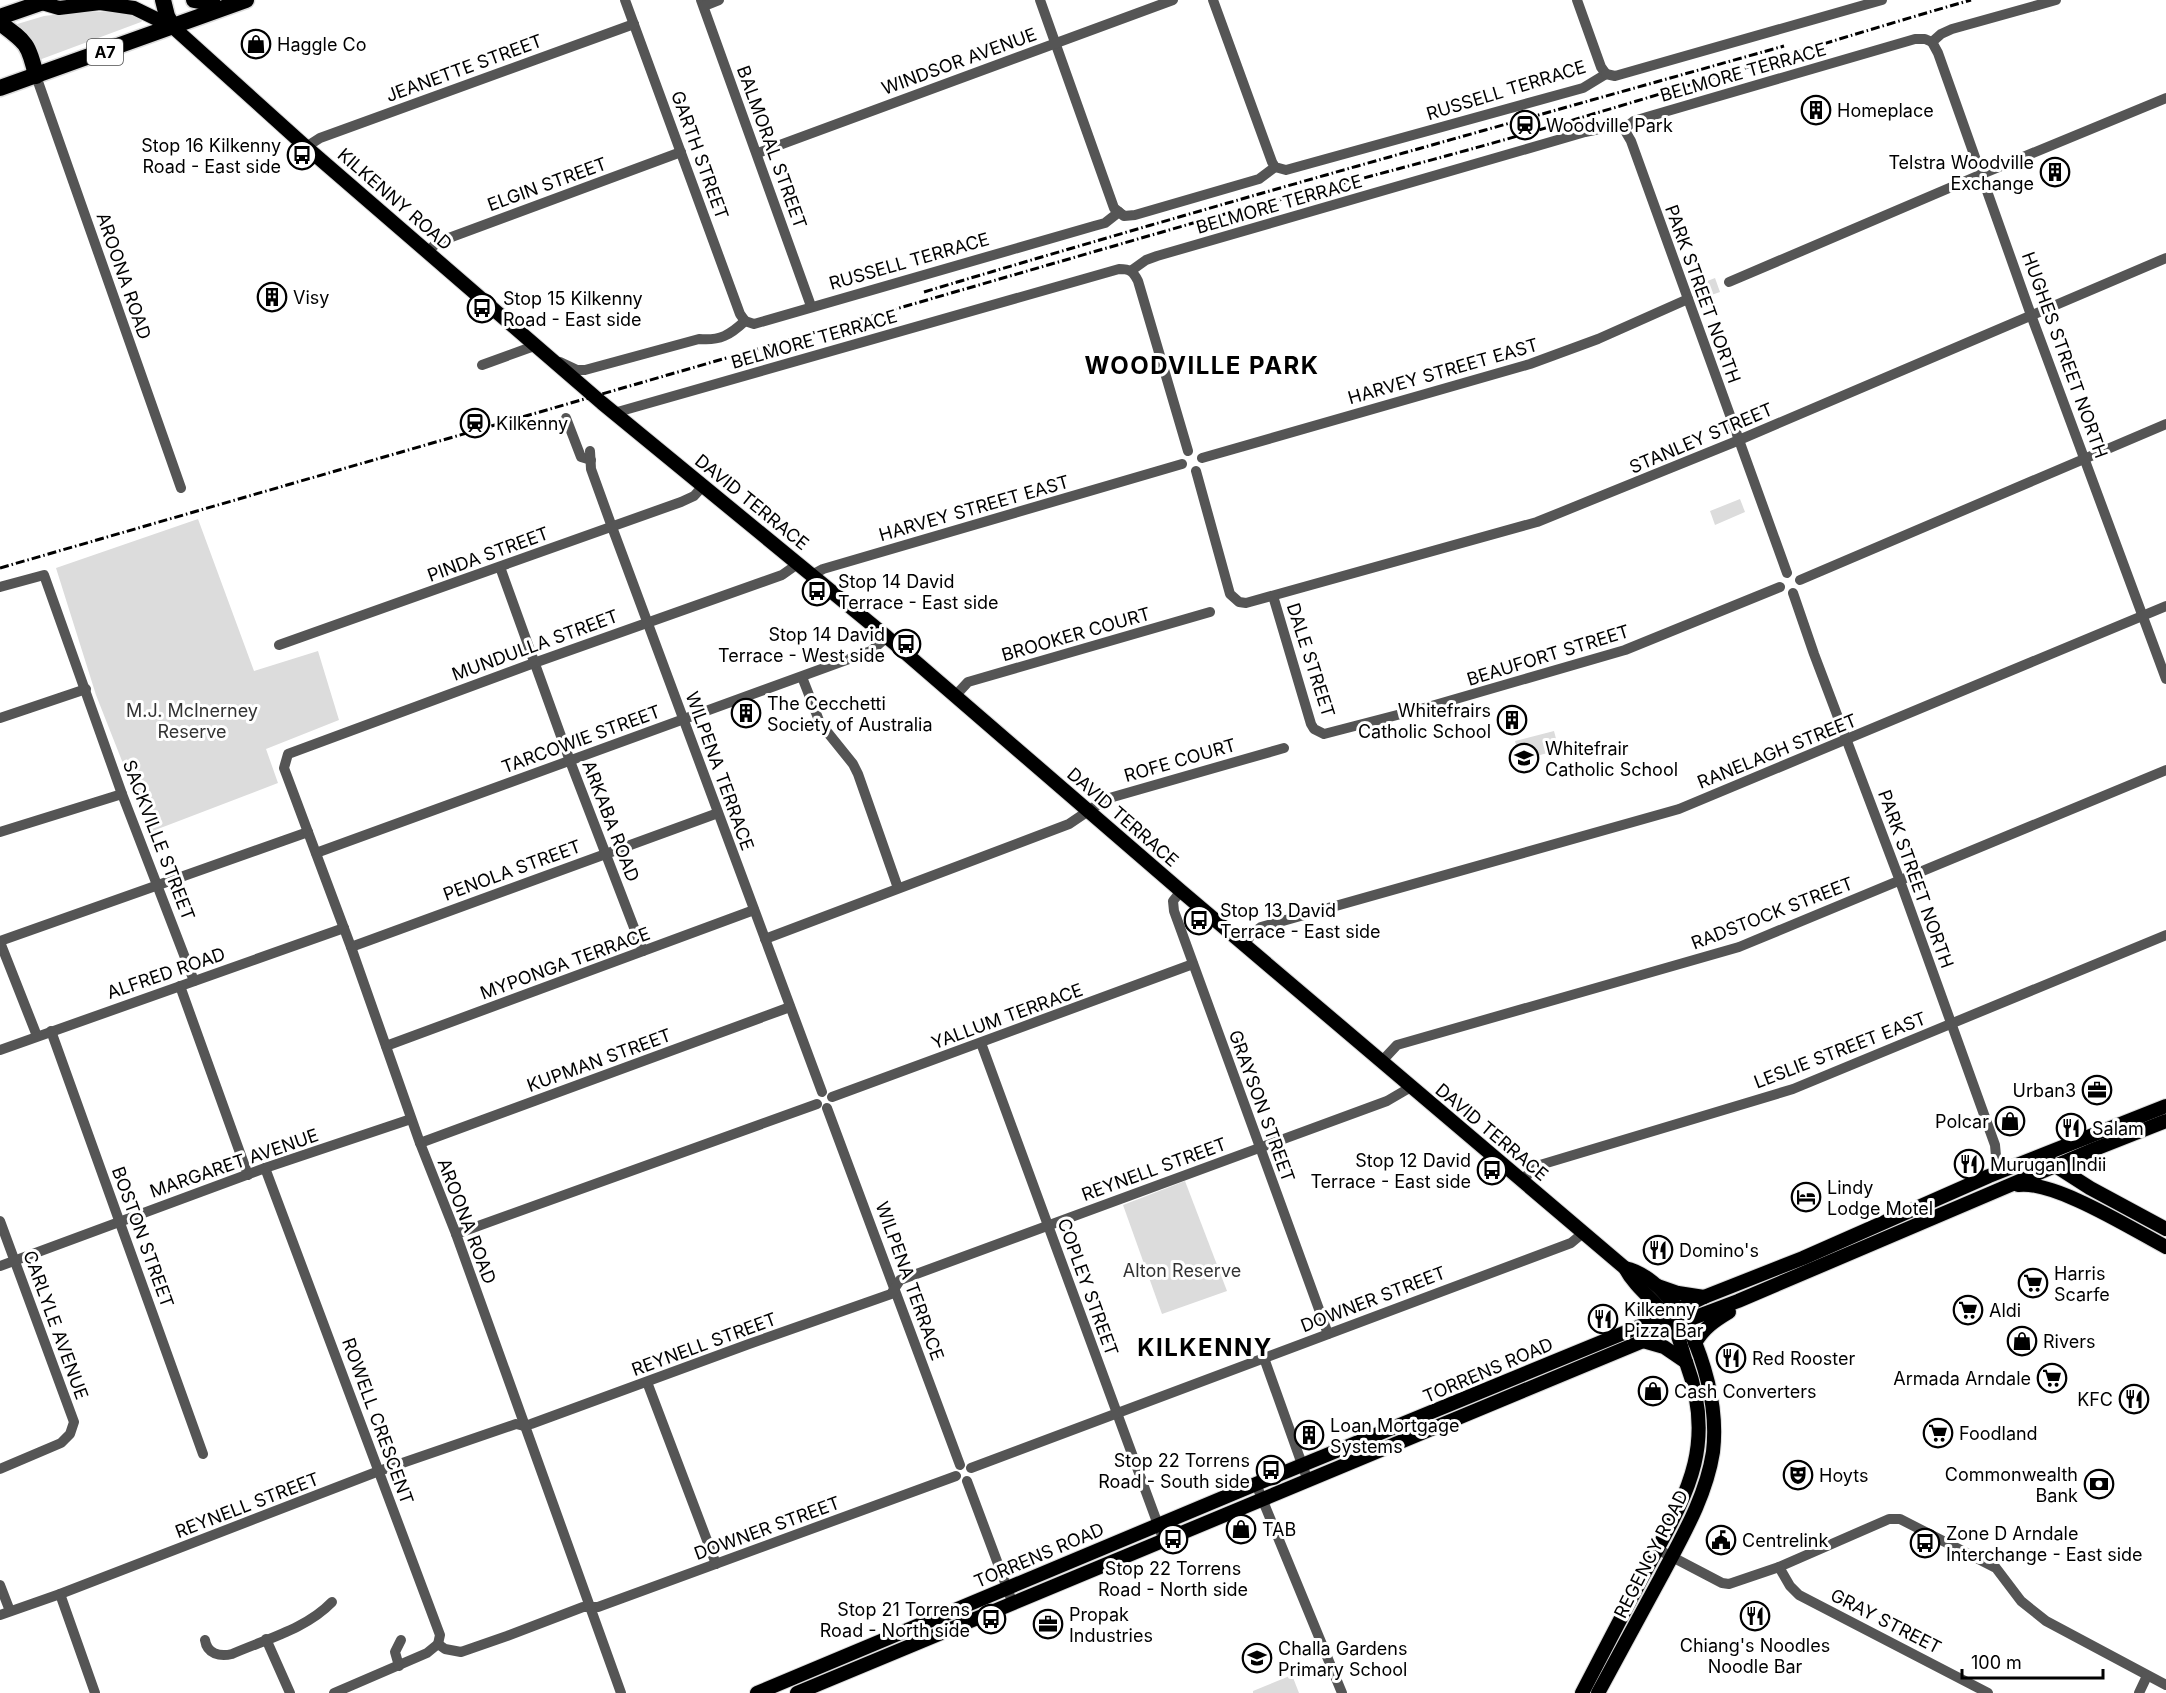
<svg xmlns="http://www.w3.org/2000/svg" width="2166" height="1693" viewBox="0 0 2166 1693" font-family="Inter,sans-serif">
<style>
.green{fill:#dcdcdc}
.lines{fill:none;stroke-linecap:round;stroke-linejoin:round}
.major-casing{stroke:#dbdbdb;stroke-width:16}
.highway-casing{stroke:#dbdbdb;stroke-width:19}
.minor{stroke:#555;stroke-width:10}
.major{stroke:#000;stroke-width:14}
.highway{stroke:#000;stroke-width:16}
.rail{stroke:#000;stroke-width:3;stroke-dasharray:9 3 1.5 3;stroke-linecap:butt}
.labels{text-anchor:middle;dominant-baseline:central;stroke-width:6;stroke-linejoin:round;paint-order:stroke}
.shield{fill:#fff;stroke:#4c4c4c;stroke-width:1.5}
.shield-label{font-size:16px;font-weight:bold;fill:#000}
.poi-label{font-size:18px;fill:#000;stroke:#fff;text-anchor:start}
.street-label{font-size:18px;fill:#000;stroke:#fff}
.park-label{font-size:18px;fill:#333;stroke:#fff}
.district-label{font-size:24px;font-weight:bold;letter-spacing:1.5px;fill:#000;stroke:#fff}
</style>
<rect width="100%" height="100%" fill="#fff"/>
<!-- green -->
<g class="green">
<path d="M78,12C98,12 124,9 143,20L141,22L39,60L14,25L44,16Z"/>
<path d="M1715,278L1720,292L1697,300L1692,287Z"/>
<path d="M1740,499L1745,512L1715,525L1710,511Z"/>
<path d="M198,519L254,671L318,651L339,720L266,749L278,783L150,832L96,695L56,568Z"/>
<path d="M1554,731L1559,750L1521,760L1515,741Z"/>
<path d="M1185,1181L1227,1291L1162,1314L1123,1205Z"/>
<path d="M1292,1675L1299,1693H1253V1691Z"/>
</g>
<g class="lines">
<!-- major casing -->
<g class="major-casing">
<g id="major">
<path d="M42,3L59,8L100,3L134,8L173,27L306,147L602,403L887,637L1181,891L1625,1268C1637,1291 1662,1305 1674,1327C1680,1338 1682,1351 1686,1362C1718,1448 1685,1497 1645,1572C1624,1612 1603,1653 1582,1693"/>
<path d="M2051,1163L2090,1188L2166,1229"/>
<path d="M2018,1185C2054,1180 2132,1229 2166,1247"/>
<path d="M1658,1286L1678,1293L1704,1297"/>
<path d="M1643,1341L1664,1347L1686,1362"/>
<path d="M1695,1343C1704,1328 1714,1321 1729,1312"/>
<path d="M757,1693L1256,1484L1665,1316L1704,1297L1803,1258L1989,1176L2166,1106"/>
<path d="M797,1693L1643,1341L1685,1321L1738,1301L2095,1149L2166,1121"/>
<path d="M1598,1693C1619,1654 1640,1616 1661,1577C1682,1537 1706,1497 1713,1452C1718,1410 1706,1366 1689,1328C1678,1305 1651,1273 1625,1268"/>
</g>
</g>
<!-- highway casing -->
<g class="highway-casing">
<g id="highway">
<path d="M163,0L167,16L173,27"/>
<path d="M194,0L205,2L212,0"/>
<path d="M0,17L49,0"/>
<path d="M0,23C26,42 29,44 36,76"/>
<path d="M0,88L246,0"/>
</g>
</g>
<!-- minor -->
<g class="minor">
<path d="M625,0L740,314L745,321"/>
<path d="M701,0L811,306"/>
<path d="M1040,0L1114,208L1124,216L1135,215L1259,179L1275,167"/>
<path d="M1213,0L1272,162L1275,167L1286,170L1583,88L1606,74"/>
<path d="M1577,0L1601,67L1606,74"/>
<path d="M704,6L719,0"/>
<path d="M1932,42L1938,53L2031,315L2166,679"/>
<path d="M1932,42L1941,34L1952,29L2056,0"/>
<path d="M1606,74L1615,76L1882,0"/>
<path d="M36,76L181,488"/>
<path d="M1624,129L1631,141L1787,573"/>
<path d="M1624,129L1634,121L1647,117L1915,39H1925L1932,42"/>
<path d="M306,147L320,138L634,24"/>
<path d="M758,153L1173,0"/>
<path d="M428,251L438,242L681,152"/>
<path d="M1132,270L1146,260L1157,256L1585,132L1618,125L1624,129"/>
<path d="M1729,282L1982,174L2166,98"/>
<path d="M745,321L754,324L1094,226L1105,223L1119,212"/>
<path d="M560,362L577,370H585L699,339C720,341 730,335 745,321"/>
<path d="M482,365L537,345"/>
<path d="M614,413L1119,269C1130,269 1133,271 1138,281L1188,451"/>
<path d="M566,418L581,457L591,460"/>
<path d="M590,451L591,469L612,527L822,1092"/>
<path d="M1202,458L1530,364L1598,339L1688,299"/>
<path d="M1196,471L1230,594L1239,602L1246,603L1537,522L1732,443L2166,258"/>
<path d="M500,567L570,761L643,951"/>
<path d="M812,575L823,569L1182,464"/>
<path d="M1800,580L2166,424"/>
<path d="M0,587L44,575L122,794L194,981"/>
<path d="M1793,593L1814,654L1900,881L1995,1145L1997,1167L1989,1176"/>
<path d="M1273,596L1311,724L1314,729L1324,734L1428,707L1625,650L1780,587"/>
<path d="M279,645L681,502L694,496L703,486"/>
<path d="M802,677L820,723L853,764L858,774L898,888"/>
<path d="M955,696L968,682L1210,612"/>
<path d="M0,718L86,689"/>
<path d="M0,832L122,794"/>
<path d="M316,853L871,651L887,637"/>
<path d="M1181,891L1173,901L1174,911L1328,1334"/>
<path d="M765,939L1069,824L1106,799L1284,748"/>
<path d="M0,941L308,832"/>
<path d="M0,942L37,1036"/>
<path d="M1244,944L1253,933L1261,927L1679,809L2166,606"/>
<path d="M351,947L718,813"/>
<path d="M180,986L248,1175"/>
<path d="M51,1031L203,1454"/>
<path d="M981,1043L1164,1541"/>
<path d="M386,1046L754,910"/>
<path d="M0,1050L344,928"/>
<path d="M1382,1061L1397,1045L1739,947L2166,770"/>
<path d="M832,1097L1193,964"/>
<path d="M827,1108L960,1465"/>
<path d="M420,1143L790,1007"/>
<path d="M265,1168L440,1635L438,1644L427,1653L334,1693"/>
<path d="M1521,1180L1540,1165L1793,1089L2166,935"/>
<path d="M0,1221L74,1422L70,1434L61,1443L0,1469"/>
<path d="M456,1234L817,1104"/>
<path d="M0,1266L265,1168L411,1119"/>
<path d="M1264,1358L1308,1481"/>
<path d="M647,1382L716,1564"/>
<path d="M971,1468L1571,1243L1583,1233"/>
<path d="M967,1481L1013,1604"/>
<path d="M1256,1484L1342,1693"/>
<path d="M1657,1549L1722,1583L1729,1584L1779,1567L1889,1519H1900L1996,1568L2021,1601L2046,1621L2166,1685"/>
<path d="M1779,1567L1790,1586L1799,1595L1988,1693"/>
<path d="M0,1585L10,1611"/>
<path d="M60,1594L95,1693"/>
<path d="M0,1615L60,1594L379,1471L516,1424L524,1426L531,1424L749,1344L891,1294L900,1280L1387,1101L1411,1087"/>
<path d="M266,1639L290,1693"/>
<path d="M205,1640C207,1654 220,1657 232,1654C266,1639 306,1629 332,1602"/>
<path d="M438,1644L445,1649L461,1652L507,1636L583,1607H598L956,1476"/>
<path d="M399,1666L395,1652L401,1640"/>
<path d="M621,1693L456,1234L420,1143L351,947L284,768L288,754L534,663L782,575L799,563"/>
<path d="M2139,1693L2147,1676"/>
</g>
<!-- major -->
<use href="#major" class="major"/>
<!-- highway -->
<use href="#highway" class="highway"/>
<!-- rail -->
<g class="rail">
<path d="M924,292C1210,206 1497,127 1784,46"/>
<path d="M0,568L1221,215C1345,183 1470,151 1593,114C1719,77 1845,36 1971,0"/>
</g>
</g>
<!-- icons -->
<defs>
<g id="shop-ring" transform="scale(1.5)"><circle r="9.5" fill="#fff" stroke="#000" stroke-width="1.5"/><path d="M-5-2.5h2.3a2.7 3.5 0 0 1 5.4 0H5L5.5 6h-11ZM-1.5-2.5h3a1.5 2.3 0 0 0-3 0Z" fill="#000"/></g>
<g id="building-ring" transform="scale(1.5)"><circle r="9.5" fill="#fff" stroke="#000" stroke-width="1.5"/><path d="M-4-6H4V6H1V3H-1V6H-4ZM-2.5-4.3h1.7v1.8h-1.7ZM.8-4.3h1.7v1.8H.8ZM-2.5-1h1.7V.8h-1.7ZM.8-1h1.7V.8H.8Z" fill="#000"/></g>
<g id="station-ring" transform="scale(1.5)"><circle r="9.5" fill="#fff" stroke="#000" stroke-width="1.5"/><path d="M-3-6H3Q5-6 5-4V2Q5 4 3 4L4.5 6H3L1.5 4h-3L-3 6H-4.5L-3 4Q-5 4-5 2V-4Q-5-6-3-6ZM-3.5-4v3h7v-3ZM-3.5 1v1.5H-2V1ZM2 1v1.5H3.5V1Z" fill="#000"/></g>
<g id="bus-ring" transform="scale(1.5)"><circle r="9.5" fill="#fff" stroke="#000" stroke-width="1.5"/><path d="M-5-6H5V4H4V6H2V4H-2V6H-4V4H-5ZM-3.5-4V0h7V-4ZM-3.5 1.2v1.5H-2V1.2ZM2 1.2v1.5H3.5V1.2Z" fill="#000"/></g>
<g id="school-ring" transform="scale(1.5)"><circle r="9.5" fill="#fff" stroke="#000" stroke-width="1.5"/><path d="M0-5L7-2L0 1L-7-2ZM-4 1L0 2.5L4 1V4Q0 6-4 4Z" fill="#000"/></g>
<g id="office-ring" transform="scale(1.5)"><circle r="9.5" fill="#fff" stroke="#000" stroke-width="1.5"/><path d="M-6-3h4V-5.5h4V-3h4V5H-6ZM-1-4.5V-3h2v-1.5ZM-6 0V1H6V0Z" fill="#000"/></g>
<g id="restaurant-ring" transform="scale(1.5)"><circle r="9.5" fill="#fff" stroke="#000" stroke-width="1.5"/><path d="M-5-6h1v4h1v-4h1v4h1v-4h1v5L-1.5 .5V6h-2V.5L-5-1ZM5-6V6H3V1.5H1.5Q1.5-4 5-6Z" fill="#000"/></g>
<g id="hotel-ring" transform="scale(1.5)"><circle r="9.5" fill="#fff" stroke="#000" stroke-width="1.5"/><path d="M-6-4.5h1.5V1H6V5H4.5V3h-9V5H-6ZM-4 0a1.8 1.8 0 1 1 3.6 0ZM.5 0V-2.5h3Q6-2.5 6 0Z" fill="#000"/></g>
<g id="supermarket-ring" transform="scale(1.5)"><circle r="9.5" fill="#fff" stroke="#000" stroke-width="1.5"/><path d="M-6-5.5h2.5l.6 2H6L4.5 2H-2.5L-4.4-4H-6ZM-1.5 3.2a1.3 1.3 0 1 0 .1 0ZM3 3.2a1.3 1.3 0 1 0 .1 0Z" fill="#000"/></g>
<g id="theatre-ring" transform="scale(1.5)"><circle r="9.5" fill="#fff" stroke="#000" stroke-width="1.5"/><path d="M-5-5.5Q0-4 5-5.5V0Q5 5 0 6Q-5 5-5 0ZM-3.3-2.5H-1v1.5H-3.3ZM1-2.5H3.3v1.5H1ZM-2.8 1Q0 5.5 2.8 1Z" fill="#000"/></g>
<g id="bank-ring" transform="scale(1.5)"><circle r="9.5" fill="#fff" stroke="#000" stroke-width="1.5"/><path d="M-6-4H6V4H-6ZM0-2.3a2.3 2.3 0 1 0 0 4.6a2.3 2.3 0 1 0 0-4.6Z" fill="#000"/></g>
<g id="civic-ring" transform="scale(1.5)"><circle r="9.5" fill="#fff" stroke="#000" stroke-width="1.5"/><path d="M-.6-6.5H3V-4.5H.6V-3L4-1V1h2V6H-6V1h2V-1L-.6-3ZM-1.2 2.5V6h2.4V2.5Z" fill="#000"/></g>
</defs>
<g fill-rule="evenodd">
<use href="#shop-ring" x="256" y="44"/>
<use href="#building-ring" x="1816" y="110"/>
<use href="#station-ring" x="1525" y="125"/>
<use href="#bus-ring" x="302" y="155"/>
<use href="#building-ring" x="2055" y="172"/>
<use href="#building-ring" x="272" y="297"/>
<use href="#bus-ring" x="482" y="308"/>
<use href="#station-ring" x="475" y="423"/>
<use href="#bus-ring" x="817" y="591"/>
<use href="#bus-ring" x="906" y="644"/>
<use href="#building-ring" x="746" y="713"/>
<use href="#building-ring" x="1512" y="720"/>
<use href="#school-ring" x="1524" y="758"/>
<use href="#bus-ring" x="1199" y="920"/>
<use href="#office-ring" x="2097" y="1090"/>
<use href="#shop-ring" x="2010" y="1121"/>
<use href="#restaurant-ring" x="2071" y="1128"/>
<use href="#restaurant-ring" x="1969" y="1164"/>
<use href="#bus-ring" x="1492" y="1170"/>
<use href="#hotel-ring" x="1806" y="1197"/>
<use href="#restaurant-ring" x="1658" y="1250"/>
<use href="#supermarket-ring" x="2033" y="1283"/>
<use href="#supermarket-ring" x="1968" y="1310"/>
<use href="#restaurant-ring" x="1603" y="1319"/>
<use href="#shop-ring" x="2022" y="1341"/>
<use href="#restaurant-ring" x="1731" y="1358"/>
<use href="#supermarket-ring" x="2052" y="1378"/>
<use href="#shop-ring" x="1653" y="1391"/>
<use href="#restaurant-ring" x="2134" y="1399"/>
<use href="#supermarket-ring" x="1938" y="1433"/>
<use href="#building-ring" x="1309" y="1435"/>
<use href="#bus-ring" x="1271" y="1470"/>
<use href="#theatre-ring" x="1798" y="1475"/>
<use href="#bank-ring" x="2099" y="1484"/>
<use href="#shop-ring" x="1241" y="1529"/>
<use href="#bus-ring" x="1173" y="1539"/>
<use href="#civic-ring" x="1721" y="1540"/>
<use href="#bus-ring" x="1925" y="1543"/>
<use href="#restaurant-ring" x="1755" y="1616"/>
<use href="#bus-ring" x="991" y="1619"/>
<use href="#office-ring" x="1048" y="1624"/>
<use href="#school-ring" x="1257" y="1658"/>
</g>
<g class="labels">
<!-- shield labels -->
<rect class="shield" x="87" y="39" width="36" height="26" rx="4.5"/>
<g class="shield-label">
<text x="105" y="52">A7</text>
</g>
<!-- poi labels -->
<g class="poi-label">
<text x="277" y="44">Haggle Co</text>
<text x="1837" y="110">Homeplace</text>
<text x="1546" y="125">Woodville Park</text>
<text x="281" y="145" text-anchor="end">Stop 16 Kilkenny<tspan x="281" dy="21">Road - East side</tspan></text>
<text x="2034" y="162" text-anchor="end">Telstra Woodville<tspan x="2034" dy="21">Exchange</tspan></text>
<text x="293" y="297">Visy</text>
<text x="503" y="298">Stop 15 Kilkenny<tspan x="503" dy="21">Road - East side</tspan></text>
<text x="496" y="423">Kilkenny</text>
<text x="838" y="581">Stop 14 David<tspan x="838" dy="21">Terrace - East side</tspan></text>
<text x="885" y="634" text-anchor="end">Stop 14 David<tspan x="885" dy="21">Terrace - West side</tspan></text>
<text x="767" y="703">The Cecchetti<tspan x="767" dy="21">Society of Australia</tspan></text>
<text x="1491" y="710" text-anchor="end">Whitefrairs<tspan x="1491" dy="21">Catholic School</tspan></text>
<text x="1545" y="748">Whitefrair<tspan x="1545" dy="21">Catholic School</tspan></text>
<text x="1220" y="910">Stop 13 David<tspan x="1220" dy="21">Terrace - East side</tspan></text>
<text x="2076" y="1090" text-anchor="end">Urban3</text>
<text x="1989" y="1121" text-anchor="end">Polcar</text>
<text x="2092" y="1128">Salam</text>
<text x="1471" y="1160" text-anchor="end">Stop 12 David<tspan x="1471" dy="21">Terrace - East side</tspan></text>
<text x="1990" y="1164">Murugan Indii</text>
<text x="1827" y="1187">Lindy<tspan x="1827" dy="21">Lodge Motel</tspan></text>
<text x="1679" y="1250">Domino's</text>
<text x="2054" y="1273">Harris<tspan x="2054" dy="21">Scarfe</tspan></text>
<text x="1624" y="1309">Kilkenny<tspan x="1624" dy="21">Pizza Bar</tspan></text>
<text x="1989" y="1310">Aldi</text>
<text x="2043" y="1341">Rivers</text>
<text x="1752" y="1358">Red Rooster</text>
<text x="2031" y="1378" text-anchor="end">Armada Arndale</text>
<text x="1674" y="1391">Cash Converters</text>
<text x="2113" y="1399" text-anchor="end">KFC</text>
<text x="1330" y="1425">Loan Mortgage<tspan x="1330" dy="21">Systems</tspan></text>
<text x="1959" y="1433">Foodland</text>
<text x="1250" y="1460" text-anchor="end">Stop 22 Torrens<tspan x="1250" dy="21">Road - South side</tspan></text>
<text x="2078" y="1474" text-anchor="end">Commonwealth<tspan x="2078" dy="21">Bank</tspan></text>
<text x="1819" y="1475">Hoyts</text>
<text x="1262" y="1529">TAB</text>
<text x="1946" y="1533">Zone D Arndale<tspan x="1946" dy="21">Interchange - East side</tspan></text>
<text x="1742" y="1540">Centrelink</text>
<text x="1173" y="1568" text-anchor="middle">Stop 22 Torrens<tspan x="1173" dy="21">Road - North side</tspan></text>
<text x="970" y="1609" text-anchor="end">Stop 21 Torrens<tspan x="970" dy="21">Road - North side</tspan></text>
<text x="1069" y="1614">Propak<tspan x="1069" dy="21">Industries</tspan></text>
<text x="1755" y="1645" text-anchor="middle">Chiang's Noodles<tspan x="1755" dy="21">Noodle Bar</tspan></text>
<text x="1278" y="1648">Challa Gardens<tspan x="1278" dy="21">Primary School</tspan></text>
</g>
<!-- street labels -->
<g class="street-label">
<text transform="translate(959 61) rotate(-20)">WINDSOR AVENUE</text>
<text transform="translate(464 68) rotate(-20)">JEANETTE STREET</text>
<text transform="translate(1743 72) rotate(-16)">BELMORE TERRACE</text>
<text transform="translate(1506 90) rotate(-17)">RUSSELL TERRACE</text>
<text transform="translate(772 147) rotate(70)">BALMORAL STREET</text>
<text transform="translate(700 155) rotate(70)">GARTH STREET</text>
<text transform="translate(547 184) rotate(-20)">ELGIN STREET</text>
<text transform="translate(395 199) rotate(41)">KILKENNY ROAD</text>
<text transform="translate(1279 204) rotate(-16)">BELMORE TERRACE</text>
<text transform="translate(909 261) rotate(-16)">RUSSELL TERRACE</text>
<text transform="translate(124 276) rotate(71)">AROONA ROAD</text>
<text transform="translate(1703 294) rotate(70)">PARK STREET NORTH</text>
<text transform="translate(814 339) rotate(-16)">BELMORE TERRACE</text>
<text transform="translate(2065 355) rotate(70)">HUGHES STREET NORTH</text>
<text transform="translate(1443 371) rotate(-16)">HARVEY STREET EAST</text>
<text transform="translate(1701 438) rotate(-23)">STANLEY STREET</text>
<text transform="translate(752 502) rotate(39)">DAVID TERRACE</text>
<text transform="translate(974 508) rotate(-16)">HARVEY STREET EAST</text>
<text transform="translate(488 554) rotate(-20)">PINDA STREET</text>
<text transform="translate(1076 634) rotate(-16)">BROOKER COURT</text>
<text transform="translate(535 645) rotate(-20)">MUNDULLA STREET</text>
<text transform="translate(1548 655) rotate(-17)">BEAUFORT STREET</text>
<text transform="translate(1311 660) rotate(72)">DALE STREET</text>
<text transform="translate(581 739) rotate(-20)">TARCOWIE STREET</text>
<text transform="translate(1777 751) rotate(-22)">RANELAGH STREET</text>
<text transform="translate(1180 760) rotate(-16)">ROFE COURT</text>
<text transform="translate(720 771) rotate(70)">WILPENA TERRACE</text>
<text transform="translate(1123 817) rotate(41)">DAVID TERRACE</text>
<text transform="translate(611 821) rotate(69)">ARKABA ROAD</text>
<text transform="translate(159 840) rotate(69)">SACKVILLE STREET</text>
<text transform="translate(512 870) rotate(-20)">PENOLA STREET</text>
<text transform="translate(1916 879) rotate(70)">PARK STREET NORTH</text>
<text transform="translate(1772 913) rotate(-21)">RADSTOCK STREET</text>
<text transform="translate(565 963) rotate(-20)">MYPONGA TERRACE</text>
<text transform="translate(166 973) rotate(-19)">ALFRED ROAD</text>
<text transform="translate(1007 1016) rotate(-20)">YALLUM TERRACE</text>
<text transform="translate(1840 1050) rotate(-21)">LESLIE STREET EAST</text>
<text transform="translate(599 1060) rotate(-20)">KUPMAN STREET</text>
<text transform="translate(1262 1106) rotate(70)">GRAYSON STREET</text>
<text transform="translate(1492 1132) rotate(40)">DAVID TERRACE</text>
<text transform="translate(234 1163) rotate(-19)">MARGARET AVENUE</text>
<text transform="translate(1154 1169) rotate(-20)">REYNELL STREET</text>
<text transform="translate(467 1221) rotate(69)">AROONA ROAD</text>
<text transform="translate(143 1237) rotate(70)">BOSTON STREET</text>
<text transform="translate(910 1281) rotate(70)">WILPENA TERRACE</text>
<text transform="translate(1088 1287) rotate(70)">COPLEY STREET</text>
<text transform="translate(1373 1299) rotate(-21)">DOWNER STREET</text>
<text transform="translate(56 1325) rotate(70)">CARLYLE AVENUE</text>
<text transform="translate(704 1344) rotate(-20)">REYNELL STREET</text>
<text transform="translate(1488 1370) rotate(-23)">TORRENS ROAD</text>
<text transform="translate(378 1421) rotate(70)">ROWELL CRESCENT</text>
<text transform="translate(247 1505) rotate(-21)">REYNELL STREET</text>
<text transform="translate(767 1528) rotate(-20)">DOWNER STREET</text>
<text transform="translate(1651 1554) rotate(-63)">REGENCY ROAD</text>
<text transform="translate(1039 1555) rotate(-23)">TORRENS ROAD</text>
<text transform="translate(1886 1621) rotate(27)">GRAY STREET</text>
</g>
<!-- park labels -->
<g class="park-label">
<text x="192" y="710">M.J. McInerney<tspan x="192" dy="21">Reserve</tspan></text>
<text x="1182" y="1270">Alton Reserve</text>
</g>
<!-- district labels -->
<g class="district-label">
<text x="1202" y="365">WOODVILLE PARK</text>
<text x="1205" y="1347">KILKENNY</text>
</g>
</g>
<!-- scale -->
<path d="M1962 1669v9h141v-9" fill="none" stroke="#000000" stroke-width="3"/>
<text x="1971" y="1669" font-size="18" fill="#000000" stroke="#ffffff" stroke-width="4.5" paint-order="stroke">100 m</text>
</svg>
